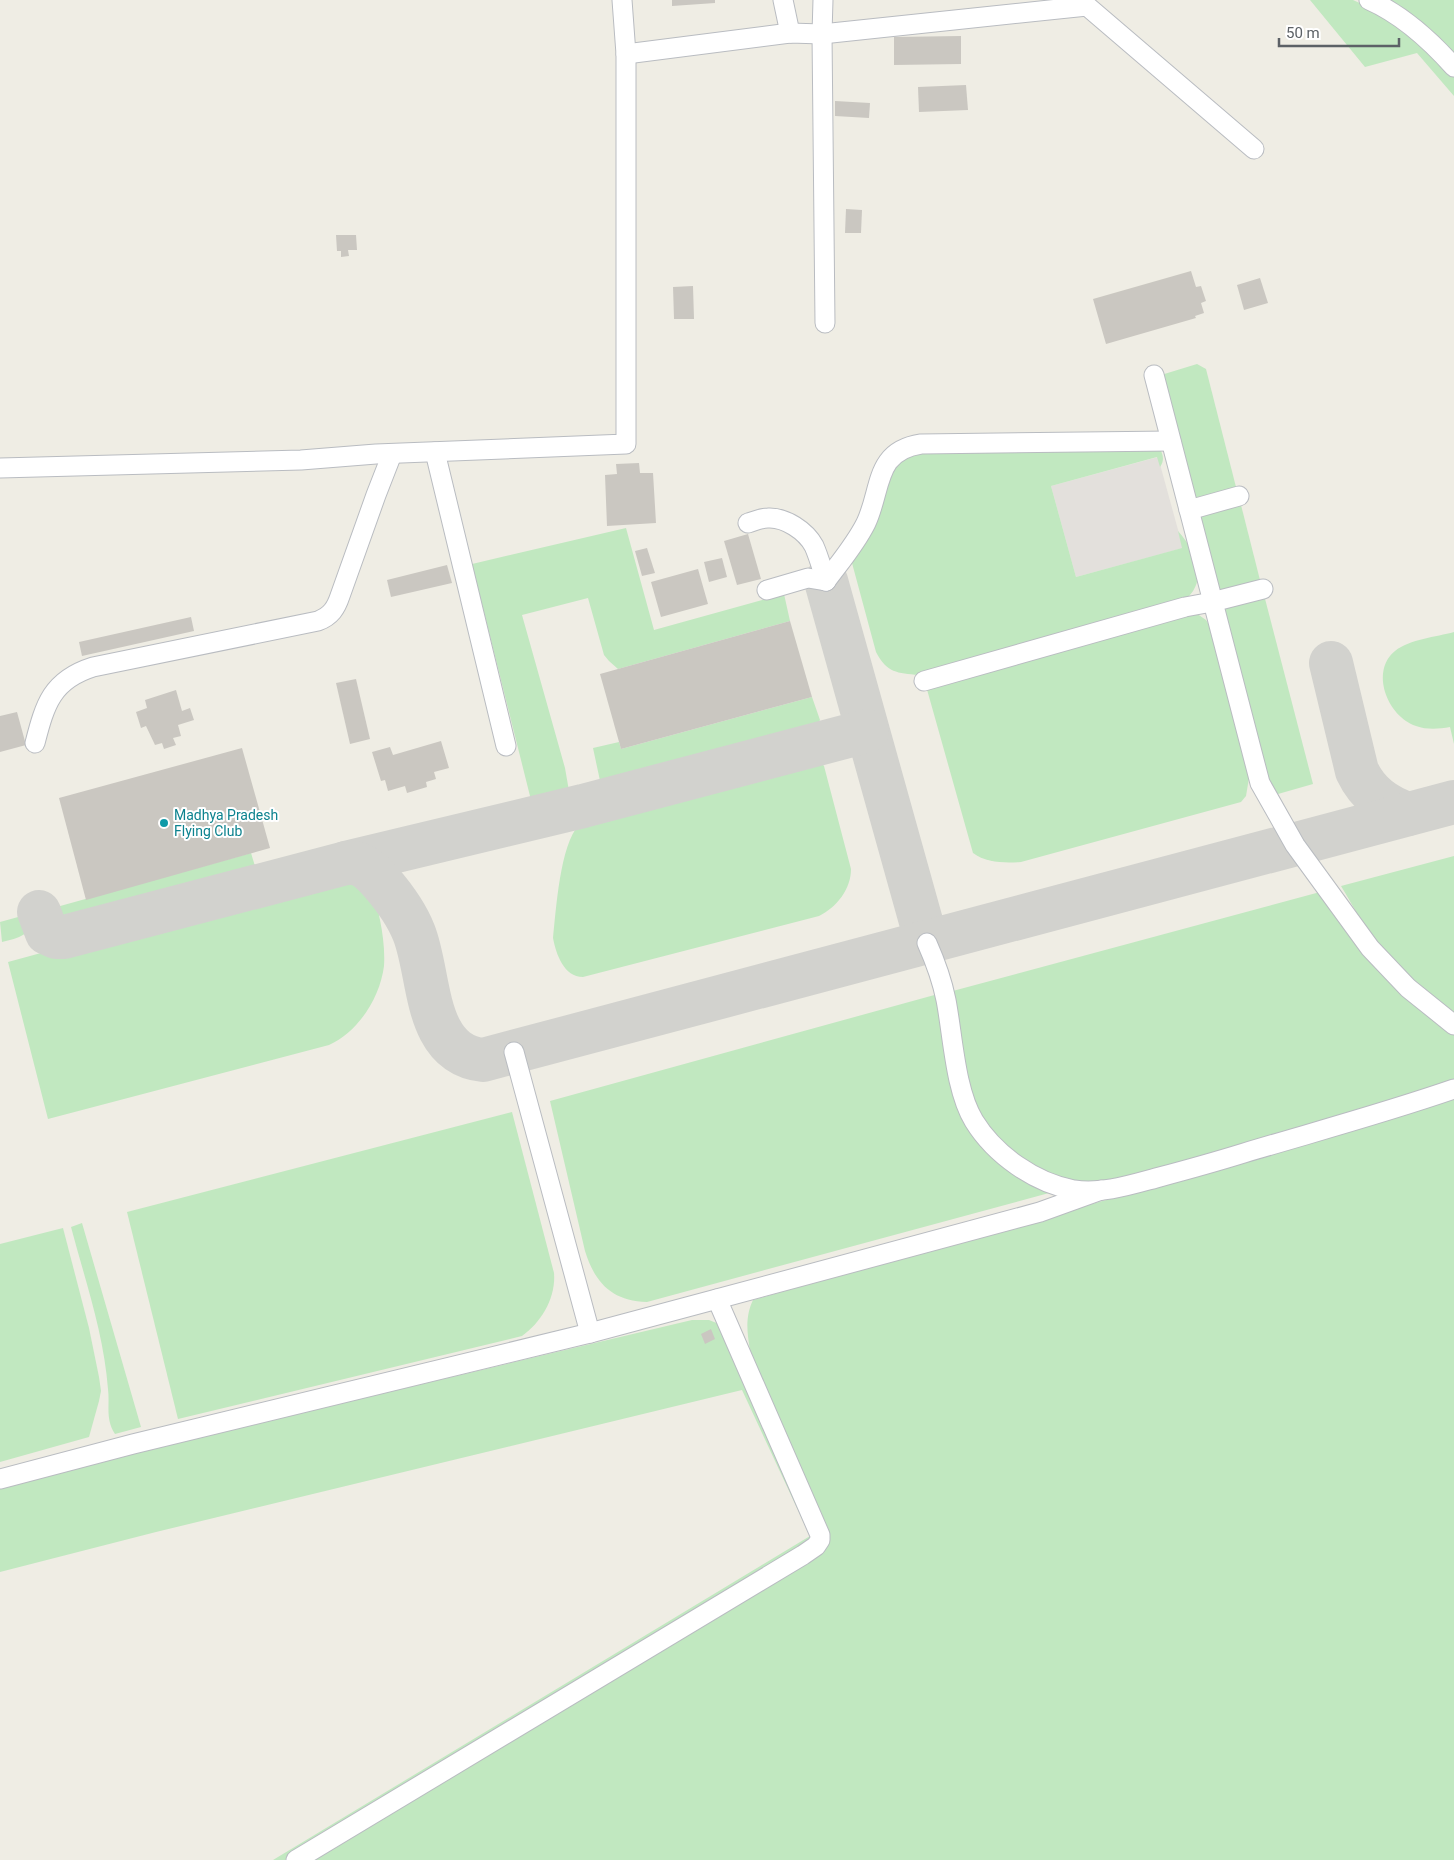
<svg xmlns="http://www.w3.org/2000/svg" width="1454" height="1860" viewBox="0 0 1454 1860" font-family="Roboto,sans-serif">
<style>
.industrial{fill:#e3e0dc}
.green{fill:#c1e8c0}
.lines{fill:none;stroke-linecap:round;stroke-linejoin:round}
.taxiway{stroke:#d2d2ce;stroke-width:44}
.building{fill:#cac7c1}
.minor-casing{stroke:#b9bcc1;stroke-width:21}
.minor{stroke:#fff;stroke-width:19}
.culture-dot{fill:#0f9aa8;stroke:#fff;stroke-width:2}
.labels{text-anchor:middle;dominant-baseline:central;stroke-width:4;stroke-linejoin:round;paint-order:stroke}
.culture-label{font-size:14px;fill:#0d838f;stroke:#fff;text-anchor:start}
</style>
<rect width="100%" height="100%" fill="#efede4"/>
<!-- industrial -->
<path class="industrial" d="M1158,457L1183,548L1076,577L1051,486Z"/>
<!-- green -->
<g class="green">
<path d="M1310,0H1353L1375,10L1402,26L1454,75V96L1417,53L1365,67Z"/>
<path d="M1385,0H1454V56Z"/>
<path d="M1197,364L1206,369L1237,491L1194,499L1161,375Z"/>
<path d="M1159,447C1163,454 1165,460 1160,467L1157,457L1051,486L1076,577L1182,548L1178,531C1196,551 1209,580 1185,600L919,675C897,673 887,673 876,652L852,563L853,557L895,462L916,451Z"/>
<path d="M1240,501L1261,584L1220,591L1217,589L1200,517L1202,514Z"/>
<path d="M626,528L654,630L784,594L790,621L618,669L609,661L604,655L588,598L522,615L565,768L569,791L556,796L531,800L472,564Z"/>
<path d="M1263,591L1313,784L1278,794L1267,782L1224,606Z"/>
<path d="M1196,613L1206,620L1212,629L1245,756L1249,778L1246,796L1241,802L1021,862C1005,863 986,863 973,853L926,686Z"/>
<path d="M1454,632V744L1450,727C1439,729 1427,730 1416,726C1387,716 1370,671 1395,651C1410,639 1436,637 1454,632Z"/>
<path d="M812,697L820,720L815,729L811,732L602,790L593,748L619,742L621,749Z"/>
<path d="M813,757L819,760L824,766L851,869C851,889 837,907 819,916L583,977C564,977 556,954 553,938C556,911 560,844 579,825C590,813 605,809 620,804Z"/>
<path d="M251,853L258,876L75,924C62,924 56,921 53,908Z"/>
<path d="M1454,856V1015C1420,986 1386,957 1361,920C1354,909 1348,897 1341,886Z"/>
<path d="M336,877C345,879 357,880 365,886C376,892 378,909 380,920C383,935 385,951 384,966C380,998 358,1032 329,1045L48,1119L8,962L301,882L322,878Z"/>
<path d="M1320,892L1454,1034V1085L1134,1178L1070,1185L1014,1158L971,1105L949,992Z"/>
<path d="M29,914C35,935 18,938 2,942L0,922Z"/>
<path d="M938,994L964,1114L1060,1190L647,1302C612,1301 595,1283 585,1251L550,1101Z"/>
<path d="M1454,1097V1860H310L826,1531L750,1350C747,1332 745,1317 753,1300L1166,1183Z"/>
<path d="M512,1112L554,1273C556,1297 542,1322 522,1336L178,1419L127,1212Z"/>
<path d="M82,1223L141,1427L115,1434C105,1419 110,1405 108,1389C104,1334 85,1280 71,1227Z"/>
<path d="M63,1228L89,1328L99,1377L101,1391L99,1401L89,1437L0,1462V1244Z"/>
<path d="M692,1320H709L719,1324L815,1536L809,1544L285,1860H273L810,1536L742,1390L156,1532L0,1572V1488L135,1452Z"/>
</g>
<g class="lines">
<!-- taxiway -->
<g class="taxiway">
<path d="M826,581L927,943"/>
<path d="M1331,663L1357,771C1368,794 1385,806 1408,814"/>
<path d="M346,863L583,806L867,731"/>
<path d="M39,912L47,933L56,937H64L346,863C362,861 371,871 381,882C394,897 407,915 414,933C431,976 423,1053 483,1060L1454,802"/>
</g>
</g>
<!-- building -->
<g class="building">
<path d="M672,0H715V3L672,6Z"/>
<path d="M961,36V64L894,65V37Z"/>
<path d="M966,85L968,110L919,112L918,87Z"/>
<path d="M835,101L870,103L869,118L835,116Z"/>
<path d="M846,209L862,210L861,233H845Z"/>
<path d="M336,235H356L357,250H348L349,256L341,257V251H337Z"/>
<path d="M1191,271L1196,287L1201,286L1206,301L1201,303L1204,313L1195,316L1196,318L1106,344L1093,299Z"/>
<path d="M1260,278L1268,303L1244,310L1237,285Z"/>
<path d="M693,286L694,319H674L673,287Z"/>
<path d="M639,463L640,473H653L656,523L607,526L605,475L617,474L616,464Z"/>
<path d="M748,534L761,579L737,585L724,541Z"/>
<path d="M647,548L655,573L642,576L635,551Z"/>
<path d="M722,558L727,577L709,582L704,562Z"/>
<path d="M447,565L452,583L391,597L387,580Z"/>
<path d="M698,569L708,604L661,617L651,582Z"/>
<path d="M191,617L194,631L82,656L79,642Z"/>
<path d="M790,621L812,697L621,749L600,674Z"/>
<path d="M356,679L370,739L350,744L336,683Z"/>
<path d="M176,690L182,711L190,708L194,720L178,725L181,736L173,738L176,745L164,749L162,743L155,745L146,726L141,728L136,712L147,708L145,700Z"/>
<path d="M17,712L26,745L0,752V716Z"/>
<path d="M441,741L449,768L434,772L436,779L426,782L427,787L407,793L405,786L388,791L385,780L381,781L372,752L390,747L393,755Z"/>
<path d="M242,748L270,848L86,900L59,798Z"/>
<path d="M711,1329L715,1339L705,1344L701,1334Z"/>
</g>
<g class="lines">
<!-- minor casing -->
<g class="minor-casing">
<g id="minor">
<path d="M783,0L790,33"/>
<path d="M823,0L822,34L825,323"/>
<path d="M1369,0C1403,15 1430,40 1454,67"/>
<path d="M626,54L790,33L822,34L1087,6L1254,149"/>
<path d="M1154,375L1260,783L1295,845L1370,948L1408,988L1454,1025"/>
<path d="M435,452L506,746"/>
<path d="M0,468L301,460L376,454L626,444V54L622,0"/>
<path d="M1189,510L1239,496"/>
<path d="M748,523C755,521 761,518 768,518C785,517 806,531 814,546C819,557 822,569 826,581"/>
<path d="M826,581C840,562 855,545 866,523C882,489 874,451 921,444L1171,441"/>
<path d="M767,590L808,578L826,581"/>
<path d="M924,681L1185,607L1212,602L1263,589"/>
<path d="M35,743C45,704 52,680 93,667L318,621C331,616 336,608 340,596L376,495L392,454"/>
<path d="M927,943C935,961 942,980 946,1000C953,1036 955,1090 974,1121C995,1155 1035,1183 1074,1190C1102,1194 1130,1185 1156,1178C1186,1170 1215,1162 1244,1153C1314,1132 1385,1113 1454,1089"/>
<path d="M514,1052L590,1333"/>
<path d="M0,1479L133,1444L590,1333L717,1299L1040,1212L1101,1190"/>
<path d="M296,1860L803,1555L816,1546L820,1540V1535L717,1299"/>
</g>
</g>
<!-- minor -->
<use href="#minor" class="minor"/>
</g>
<!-- markers -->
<circle class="culture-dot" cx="164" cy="823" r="5"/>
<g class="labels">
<!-- culture labels -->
<g class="culture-label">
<text x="174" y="815">Madhya Pradesh<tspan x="174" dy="16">Flying Club</tspan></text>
</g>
</g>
<!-- scale -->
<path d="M1279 38v8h120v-8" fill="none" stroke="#5c6166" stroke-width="2.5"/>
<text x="1286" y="38" font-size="15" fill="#5c6166" stroke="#ffffff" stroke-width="4" paint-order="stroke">50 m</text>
</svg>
